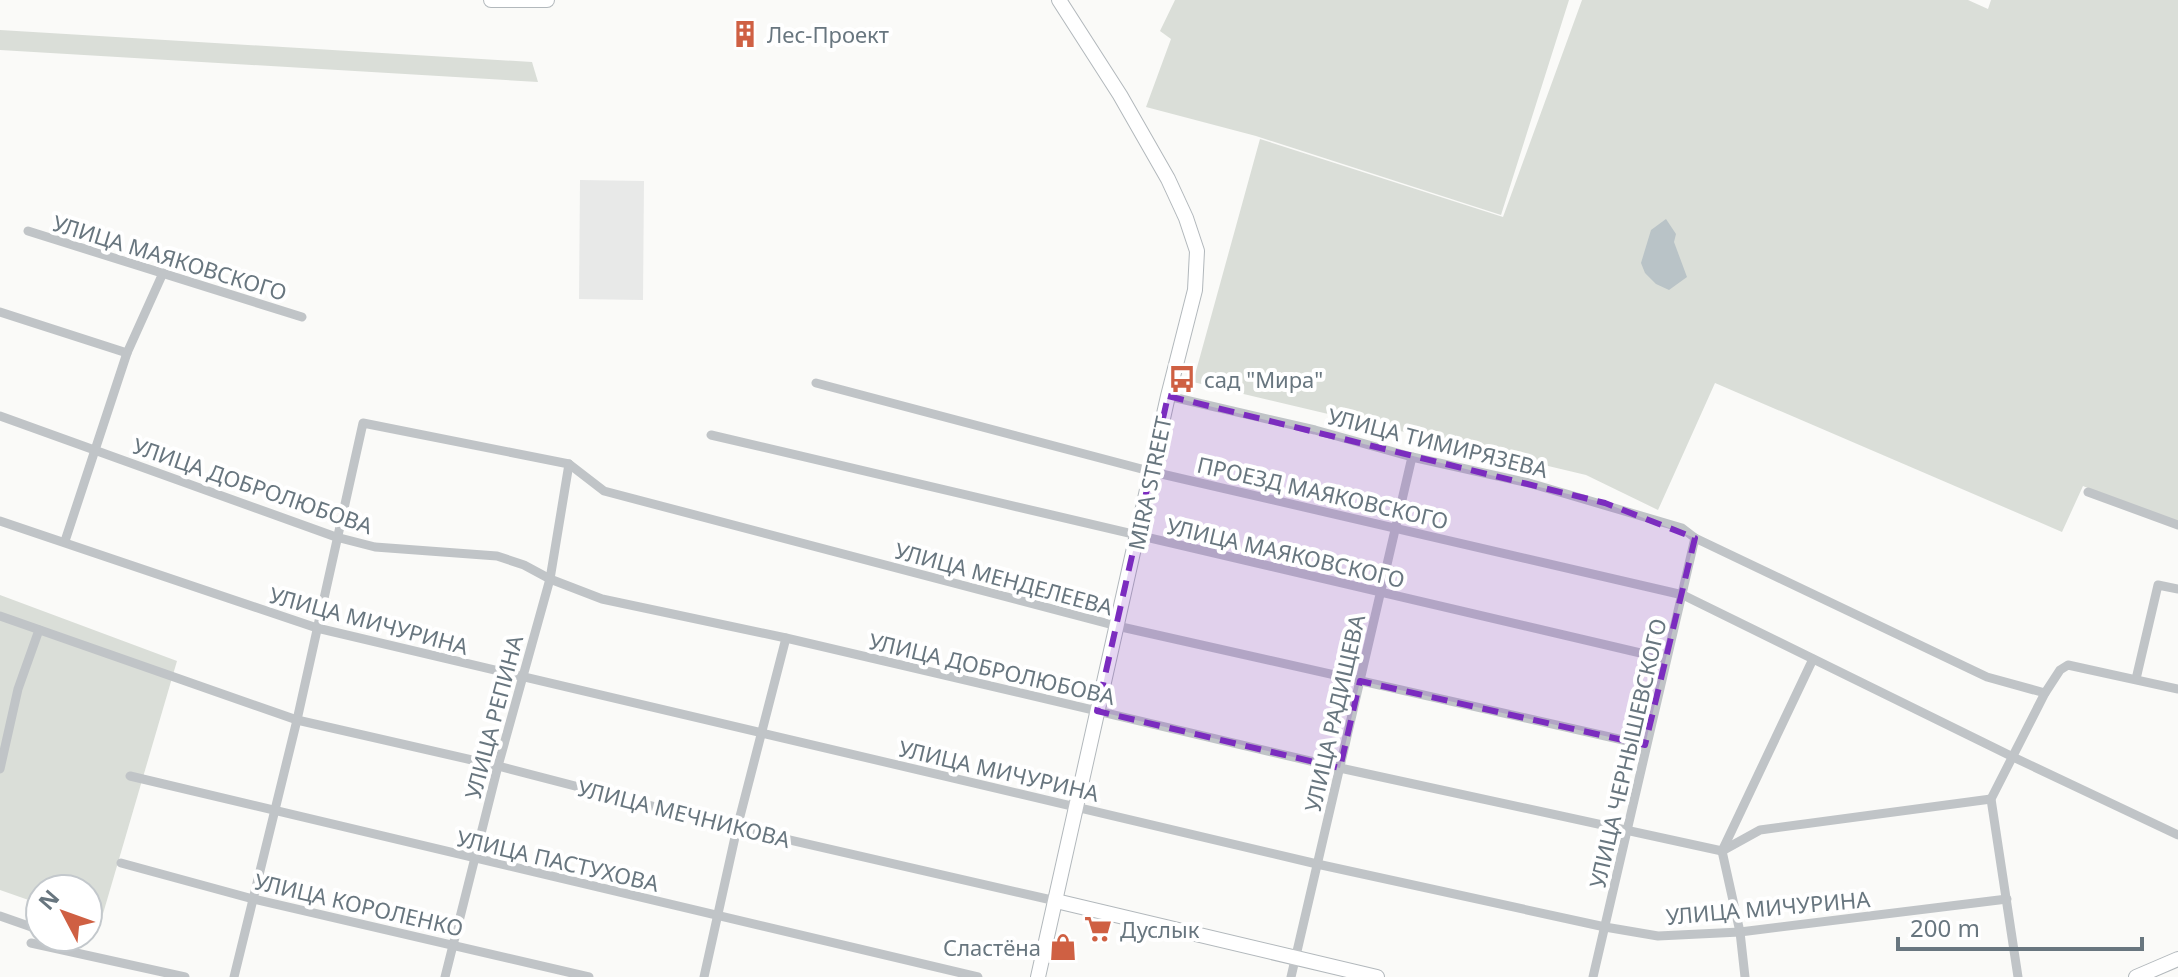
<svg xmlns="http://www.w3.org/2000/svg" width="2178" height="977" viewBox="0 0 2178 977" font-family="'Noto Sans',sans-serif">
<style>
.built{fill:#e8e9e8}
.green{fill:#daded8}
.water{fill:#b9c3c7}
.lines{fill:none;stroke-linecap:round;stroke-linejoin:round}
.secondary-casing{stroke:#b2b8bc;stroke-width:16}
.street{stroke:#c0c4c7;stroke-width:9}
.secondary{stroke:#fff;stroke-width:14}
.marked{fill:#7b2cbf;fill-opacity:0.2;stroke:#7b2cbf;stroke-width:6;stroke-dasharray:16 10;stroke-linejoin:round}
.labels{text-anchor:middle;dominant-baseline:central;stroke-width:8;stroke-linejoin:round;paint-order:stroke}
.poi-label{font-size:22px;fill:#68767f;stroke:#fff;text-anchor:start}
.street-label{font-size:22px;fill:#68767f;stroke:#fff}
</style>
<rect width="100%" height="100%" fill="#fafaf8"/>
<!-- built -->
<path class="built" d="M580,180L644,181L643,300L579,299Z"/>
<!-- green -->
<g class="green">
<path d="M1175,0H1569L1501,215L1256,136L1146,107L1171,39L1160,31Z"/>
<path d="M1582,0H1968L1988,9L1991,0H2178V526L2083,486L2062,532L1715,383L1658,510L1586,475L1193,382L1260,139L1503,217Z"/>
<path d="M0,30L532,62L538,82L0,50Z"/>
<path d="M0,595L177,661L100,924L88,920V889H40V904L0,890Z"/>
</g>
<!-- water -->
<path class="water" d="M1666,219L1676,234L1674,242L1687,277L1669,290L1656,284L1645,273L1641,263L1651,230Z"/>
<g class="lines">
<!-- secondary casing -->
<g class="secondary-casing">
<g id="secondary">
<path d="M491,0H547"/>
<path d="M1056,901L1377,977"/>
<path d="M1038,977L1168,396L1195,290L1197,251L1186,218L1168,179L1120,95L1059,0"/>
<path d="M2136,977L2178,959"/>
</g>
</g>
<!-- street -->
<g class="street">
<path d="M28,231L302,317"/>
<path d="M0,312L127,353"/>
<path d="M816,383L1153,472L1683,595L2011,756L2178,835"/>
<path d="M1168,396L1315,430L1412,457L1529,483L1682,528L1695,538L1987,677L2045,693"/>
<path d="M0,416L336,537L375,547L497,556L524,565L550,579L602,599L786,638L1340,768L1722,851L1760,830L1991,799"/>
<path d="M711,435C1029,512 1348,584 1666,659"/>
<path d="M2088,492L2178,525"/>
<path d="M0,521L317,628L1317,864L1605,927L1658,936L1740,932L2007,899"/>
<path d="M65,541L127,353L163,273"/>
<path d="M0,616L297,720L498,766L737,828L1056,901"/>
<path d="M2136,679L2158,585L2178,589"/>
<path d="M0,769L18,689L39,630"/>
<path d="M130,776L978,977"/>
<path d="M121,863L253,899L589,977"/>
<path d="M0,916L40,930"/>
<path d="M59,937L77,943"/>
<path d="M31,943L185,977"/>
<path d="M234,977L297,720L363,423L569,464L604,491L1117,626L1645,745"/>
<path d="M445,977L498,766L550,579L569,464"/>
<path d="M704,977L737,828L786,638"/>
<path d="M1291,977L1412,457"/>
<path d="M1593,977L1695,538"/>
<path d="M1745,977L1740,932L1722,851L1813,659"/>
<path d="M2018,977L1991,799L2045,693L2060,670L2068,665L2178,689"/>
</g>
<!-- secondary -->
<use href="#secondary" class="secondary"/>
</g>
<!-- marked area -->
<path class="marked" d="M1168,396L1605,503L1695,538L1645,745L1360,681L1340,768L1097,711Z"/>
<!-- icons -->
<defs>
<g id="building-bare" transform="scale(2.16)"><path d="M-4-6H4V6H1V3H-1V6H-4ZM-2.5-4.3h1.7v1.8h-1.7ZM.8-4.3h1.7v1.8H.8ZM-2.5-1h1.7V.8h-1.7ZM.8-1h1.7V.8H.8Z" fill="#cf6043" stroke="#fff" stroke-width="2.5" paint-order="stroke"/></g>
<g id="bus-bare" transform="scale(2.16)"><path d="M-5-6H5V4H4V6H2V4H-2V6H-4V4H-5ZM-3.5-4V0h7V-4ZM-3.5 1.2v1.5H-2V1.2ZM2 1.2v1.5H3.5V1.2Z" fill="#cf6043" stroke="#fff" stroke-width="2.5" paint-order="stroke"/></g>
<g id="supermarket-bare" transform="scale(2.16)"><path d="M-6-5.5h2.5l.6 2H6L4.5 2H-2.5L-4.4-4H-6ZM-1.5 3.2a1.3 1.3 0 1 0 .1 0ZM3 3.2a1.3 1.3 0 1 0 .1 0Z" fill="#cf6043" stroke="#fff" stroke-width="2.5" paint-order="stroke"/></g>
<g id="shop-bare" transform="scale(2.16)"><path d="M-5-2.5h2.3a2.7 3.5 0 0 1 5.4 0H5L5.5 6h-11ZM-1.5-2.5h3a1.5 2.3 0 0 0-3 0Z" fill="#cf6043" stroke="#fff" stroke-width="2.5" paint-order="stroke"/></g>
</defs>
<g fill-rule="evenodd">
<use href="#building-bare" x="745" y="34"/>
<use href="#bus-bare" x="1182" y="379"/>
<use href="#supermarket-bare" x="1098" y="929"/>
<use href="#shop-bare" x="1063" y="947"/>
</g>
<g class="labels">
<!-- poi labels -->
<g class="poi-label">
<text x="767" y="34">Лес-Проект</text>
<text x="1204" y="379">сад "Мира"</text>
<text x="1120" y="929">Дуслык</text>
<text x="1041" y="947" text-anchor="end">Сластёна</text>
</g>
<!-- street labels -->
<g class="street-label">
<text transform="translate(170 257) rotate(17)">УЛИЦА МАЯКОВСКОГО</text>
<text transform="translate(1438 442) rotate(14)">УЛИЦА ТИМИРЯЗЕВА</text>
<text transform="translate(1149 483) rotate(-78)">MIRA STREET</text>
<text transform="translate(253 485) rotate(19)">УЛИЦА ДОБРОЛЮБОВА</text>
<text transform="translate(1323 492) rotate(13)">ПРОЕЗД МАЯКОВСКОГО</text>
<text transform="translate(1286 552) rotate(13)">УЛИЦА МАЯКОВСКОГО</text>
<text transform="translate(1004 578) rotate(15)">УЛИЦА МЕНДЕЛЕЕВА</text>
<text transform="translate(369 620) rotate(15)">УЛИЦА МИЧУРИНА</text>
<text transform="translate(992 668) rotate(13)">УЛИЦА ДОБРОЛЮБОВА</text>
<text transform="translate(1334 713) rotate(-77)">УЛИЦА РАДИЩЕВА</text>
<text transform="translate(493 717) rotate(-75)">УЛИЦА РЕПИНА</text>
<text transform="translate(1627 753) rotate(-77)">УЛИЦА ЧЕРНЫШЕВСКОГО</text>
<text transform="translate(999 770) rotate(13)">УЛИЦА МИЧУРИНА</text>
<text transform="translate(684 813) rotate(14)">УЛИЦА МЕЧНИКОВА</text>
<text transform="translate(558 860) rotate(13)">УЛИЦА ПАСТУХОВА</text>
<text transform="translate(359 904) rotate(13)">УЛИЦА КОРОЛЕНКО</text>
<text transform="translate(1768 907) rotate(-5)">УЛИЦА МИЧУРИНА</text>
</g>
</g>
<!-- north arrow -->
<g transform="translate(64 913) rotate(311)"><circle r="38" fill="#ffffff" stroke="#c3c8cc" stroke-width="2"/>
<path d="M0-6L14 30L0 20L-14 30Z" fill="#cf6043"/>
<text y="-12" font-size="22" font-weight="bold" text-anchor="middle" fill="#68767f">N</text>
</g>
<!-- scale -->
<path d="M1898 937v12h244v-12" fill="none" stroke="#68767f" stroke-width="4"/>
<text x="1910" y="937" font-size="24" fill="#68767f" stroke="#ffffff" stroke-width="6" paint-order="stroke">200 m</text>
</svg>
